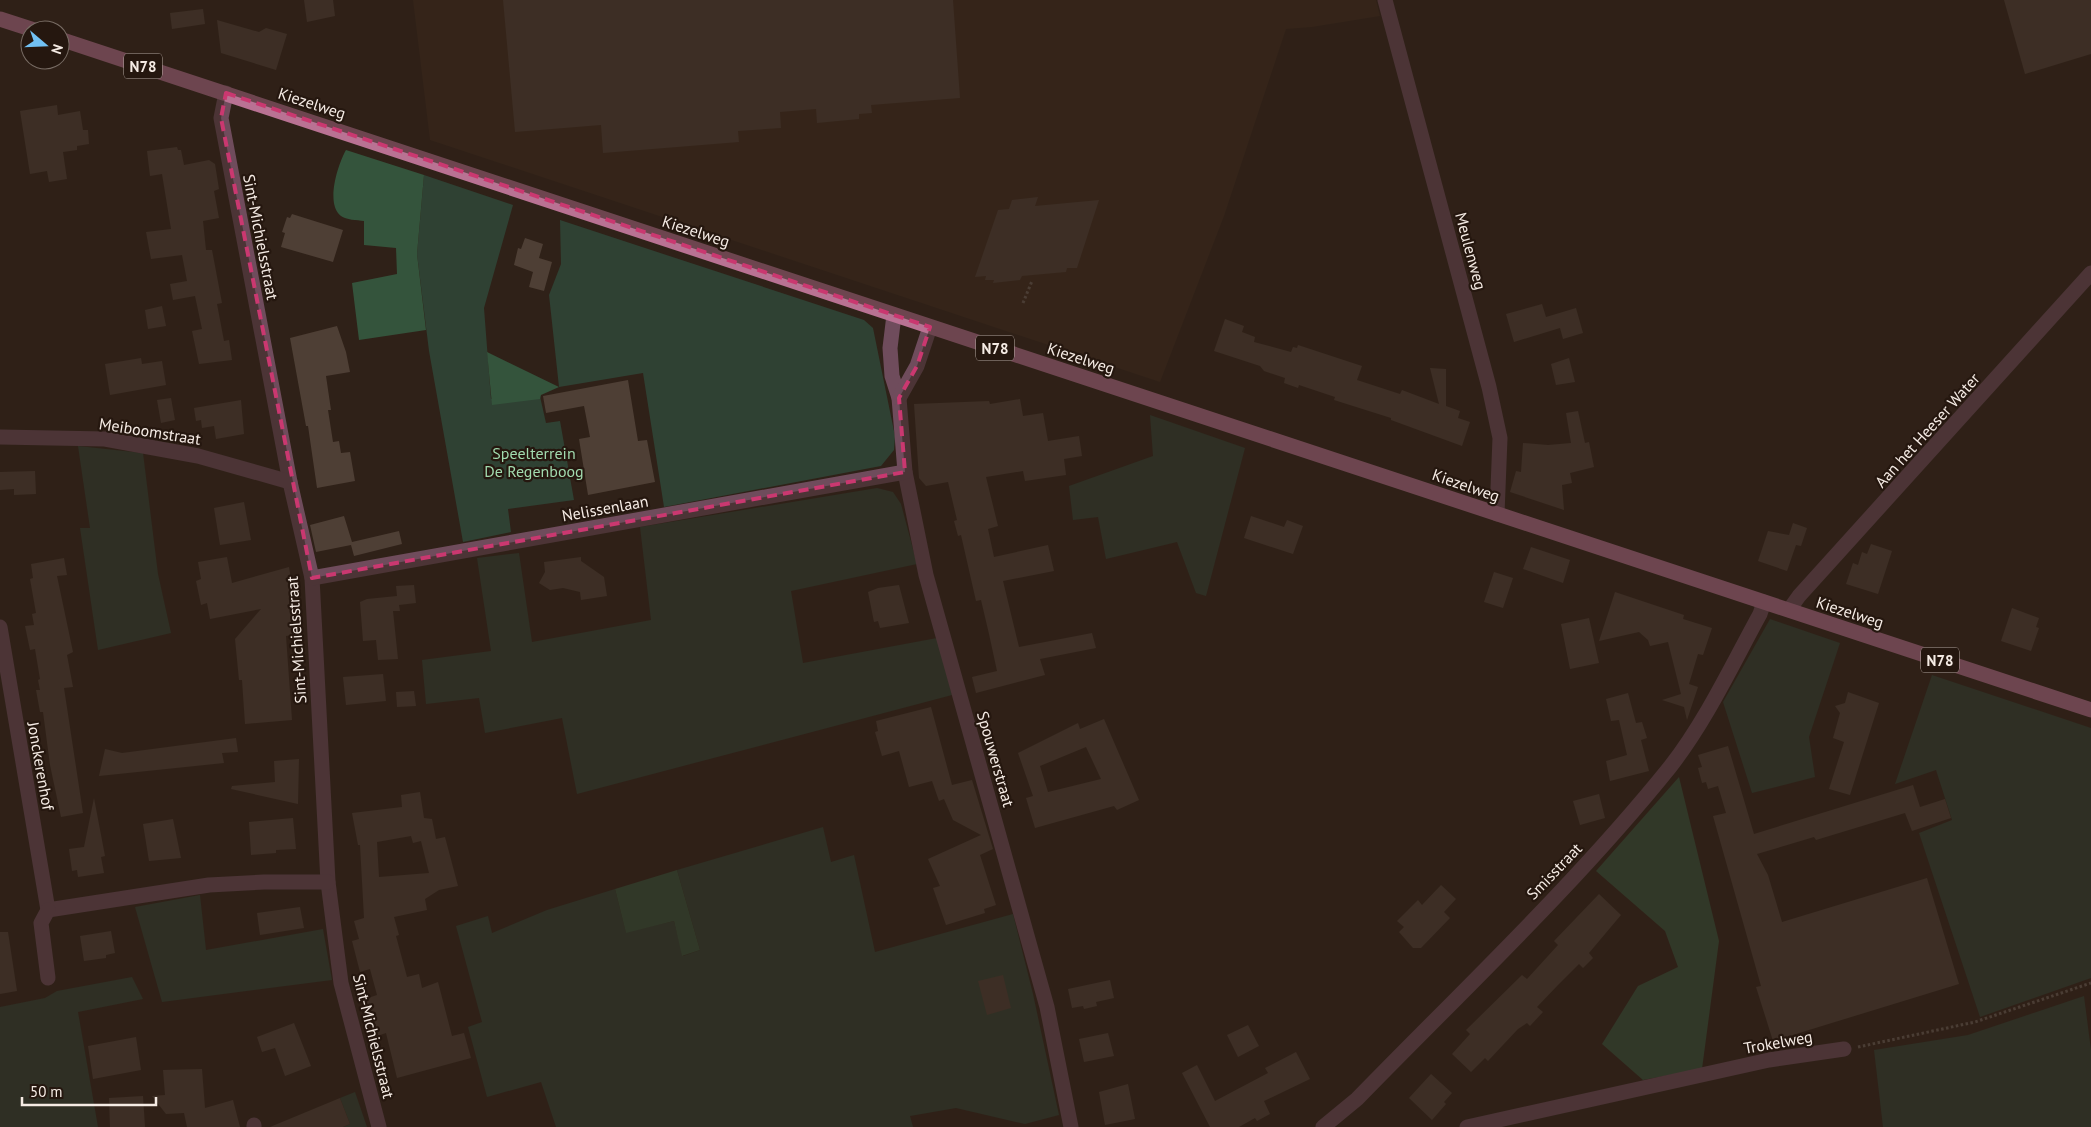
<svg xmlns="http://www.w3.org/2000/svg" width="2091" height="1127" viewBox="0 0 2091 1127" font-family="'PT Sans',sans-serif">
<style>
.built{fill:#3c291c}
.green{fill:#2f4133}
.forest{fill:#34543c}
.building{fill:#4e3f35;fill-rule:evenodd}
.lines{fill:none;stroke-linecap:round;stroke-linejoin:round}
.path{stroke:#6c5f57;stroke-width:3;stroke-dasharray:2.5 2.5;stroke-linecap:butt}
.street{stroke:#6f4c5c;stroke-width:15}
.primary{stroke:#b97293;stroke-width:15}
.marked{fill:none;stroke:#ca3870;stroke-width:4;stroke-dasharray:10 6;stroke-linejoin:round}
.labels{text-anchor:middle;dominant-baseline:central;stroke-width:4.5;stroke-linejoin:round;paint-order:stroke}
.shield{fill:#25170f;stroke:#b7aba4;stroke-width:1}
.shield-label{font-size:15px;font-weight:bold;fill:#f5ebe4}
.street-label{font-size:16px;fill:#f5ebe4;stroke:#25170f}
.park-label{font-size:16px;fill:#a1daae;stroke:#25170f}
</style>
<rect width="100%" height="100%" fill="#2f2118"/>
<!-- built -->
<path class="built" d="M413,0H1376L1380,16L1312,27L1286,29L1224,216L1160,382L430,140Z"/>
<!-- green -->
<g class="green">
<path d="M424,175L513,205L484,308L491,399L539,392L546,423L560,421L574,500L508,509L511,532L463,542L429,351L417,254Z"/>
<path d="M560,220L864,320L873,328L895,436L894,450L881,466L664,507L643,373L559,387L549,295L561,264Z"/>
<path d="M1150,415L1245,448L1206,596L1196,593L1177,542L1106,559L1098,517L1073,520L1069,486L1153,456Z"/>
<path d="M78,446L143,453L158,574L171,633L98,650L80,528H90Z"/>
<path d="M877,488L893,492L901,504L917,564L791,591L803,663L937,638L952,695L577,794L562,718L485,733L479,698L426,704L422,660L491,651L477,558L519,553L532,642L651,620L640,527Z"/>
<path d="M1770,619L1840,643L1809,737L1815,777L1752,793L1723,702Z"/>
<path d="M1932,675L2091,728V978L1980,1017L1919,833L1952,820L1936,770L1895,784Z"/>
<path d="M823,827L831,862L854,855L875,952L1013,914L1033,994L1059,1115L1025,1124L956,1108L910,1116L913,1127H556L541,1082L487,1097L468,1027L482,1022L456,926L488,916L492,933L547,910L615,889L626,932L674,921L683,956L700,950L677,870Z"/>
<path d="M200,895L206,950L323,929L332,980L162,1002L135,907Z"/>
<path d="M132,977L143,999L78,1012L98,1127H0V1007L45,998L57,991Z"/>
<path d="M2084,996L2091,1050V1127H1883L1874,1050L1968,1035Z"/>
<path d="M355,1092L367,1127H343L350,1124L340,1098Z"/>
</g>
<!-- forest -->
<g class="forest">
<path d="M346,150L424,175L417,254L426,330L359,340L352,283L397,274L396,248L364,245V221C357,220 346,220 341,216C325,204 338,164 346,150Z"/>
<path d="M487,352L559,387L541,395L540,399L492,405Z"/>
<path d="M1679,777L1719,941L1702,1069L1643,1080L1602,1044L1638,986L1678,967L1665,931L1596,871Z"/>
<path d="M677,870L700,950L682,956L674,921L626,933L615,889Z"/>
</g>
<!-- building -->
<g class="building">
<path d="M304,0H333L335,16L307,22Z"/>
<path d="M503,0H953L960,98L871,105L872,113L859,114V119L817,123L816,109L780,112L781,128L738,131L739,142L603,153L601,125L515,132Z"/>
<path d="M2004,0H2091V54L2025,74Z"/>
<path d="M203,9L205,24L172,29L170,13Z"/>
<path d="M217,20L259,32L266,28L287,34L276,70L221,53Z"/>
<path d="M57,105L58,115L80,111L83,130H88L89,144L77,146V150L63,152L67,179L49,182L47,171L30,174L20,111Z"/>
<path d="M177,147L178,150H181L184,165L209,160L215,164L219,189L214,191L219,218L203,221L206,250H212L222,303L217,304L224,341L229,340L232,360L199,364L192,331L202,329L195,296L173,300L170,284L187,281L182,255L151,259L146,232L171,229L162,174L150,176L147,151Z"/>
<path d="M1038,197L1035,206L1099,200L1077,268H1067L1066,272L1022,276L1020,280L993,283L994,280H985L986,276L975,277L998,210L1009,209L1012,200Z"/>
<path d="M292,214L343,230L333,262L281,247L285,233L282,232L287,217L290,218Z"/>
<path d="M525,238L543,244L539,258L552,262L544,291L529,287L533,272L514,265L518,248L521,249Z"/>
<path d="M1542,304L1546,317L1576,308L1583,333L1563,339L1560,328L1514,342L1506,314Z"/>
<path d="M162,306L166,326L148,329L145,310Z"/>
<path d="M1225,319L1244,326L1242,332L1255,337L1254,342L1291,352L1293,347L1297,348L1298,345L1362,366L1357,380L1400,394L1402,390L1439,404L1430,368L1446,369V406L1460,411L1458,418L1470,422L1462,446L1391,420V418L1334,400L1335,397L1299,385L1298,388L1284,383L1285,378L1264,371L1260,366L1214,351Z"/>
<path d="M337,326L346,352L350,372L326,376L331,410H328L333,442L339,441L341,453L350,452L355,481L317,488L308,426H306L290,338Z"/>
<path d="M141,358L142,364L162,361L166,385L110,395L105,364Z"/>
<path d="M1569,358L1575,382L1556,385L1551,364Z"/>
<path d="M628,380L638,441L647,440L655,482L588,495L579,439L590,437L584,406L546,413L543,396Z"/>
<path d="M171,398L175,420L161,423L157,400Z"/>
<path d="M1020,399L1023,416L1043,413L1048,441L1079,436L1082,456L1064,459L1066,475L1025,481L1023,471L986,477L998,526L988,529L994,557L1048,545L1054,571L1003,581L1019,647L1092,633L1096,648L1040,659L1045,675L976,693L972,677L997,671L989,634L981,600L976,601L961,535L958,536L954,521L957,520L948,482L926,486L919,478L914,404L989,401L990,404Z"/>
<path d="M241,400L244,434L216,439L214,426L202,428L201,420L196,421L194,408Z"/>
<path d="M1578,411L1585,443L1589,442L1594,467L1570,473L1572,483L1562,485L1564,510L1510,492L1516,471L1521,472L1523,443L1548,445L1571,443L1566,413Z"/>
<path d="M35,471L36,494L14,495V489L0,490V472Z"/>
<path d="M244,502L251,540L220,545L214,508Z"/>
<path d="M344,516L352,542L399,531L402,544L354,556L351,545L316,552L310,525Z"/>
<path d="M1251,516L1284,527L1287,520L1303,526L1293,554L1244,538Z"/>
<path d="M1793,523L1807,528L1801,546L1796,545L1787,571L1758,561L1768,531L1789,535Z"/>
<path d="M1871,544L1892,551L1878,594L1846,584L1853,563L1858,565L1862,552L1867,554Z"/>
<path d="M1531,547L1570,560L1563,583L1523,569Z"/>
<path d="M227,557L232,583L289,567L300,634L286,636L292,720L245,724L242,680H239L235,639L261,609L210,619L207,603L201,605L196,581L201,579L198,562Z"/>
<path d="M581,557V561L604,577L607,596L581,600L580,592L563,588L550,590L539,583L545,572L544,562Z"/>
<path d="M64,558L67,575L57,576L73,652L67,655L73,687L64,688L83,813L61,817L50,765L43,712H40L36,690H40L38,680L40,679L35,649L30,650L25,626L34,625L32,614L36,613L30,579L33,578L31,564Z"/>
<path d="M1494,572L1513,578L1503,608L1484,602Z"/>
<path d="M414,585L416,603L399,605L400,611H393L398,659L378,660L376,640L363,641L360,602L367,599L397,596L396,586Z"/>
<path d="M899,585L909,623L880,628L878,621L874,622L868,592L878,588Z"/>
<path d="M1615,592L1684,615L1683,619L1712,628L1703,655L1698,654L1689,684L1698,687L1687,720L1684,707L1662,700L1681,694L1668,642L1650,646L1648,640L1639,632L1599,641Z"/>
<path d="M2012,608L2039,618L2036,627L2039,628L2031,651L2001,641Z"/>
<path d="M1589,618L1599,663L1570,669L1561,624Z"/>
<path d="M383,674L386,701L346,705L343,677Z"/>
<path d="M414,691L416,706L397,707L396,692Z"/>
<path d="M1848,692L1879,703L1850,795L1829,789L1844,742L1833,738L1840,713L1835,706L1845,703Z"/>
<path d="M1628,693L1636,723L1642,722L1647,738L1641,740L1649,771L1610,781L1606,761L1627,755L1619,720L1611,721L1606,699Z"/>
<path d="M931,707L952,785L972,780L993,849L980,855L996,905L984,909L985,913L946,925L933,888L940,886L928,859L981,835L953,820L944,799L939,801L932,781L909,787L899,751L882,756L875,732L878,731L876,721Z"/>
<path d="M1104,719L1139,800L1117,810L1114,806L1035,828L1026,798L1033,796L1018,753L1078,723L1080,729ZM1086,747L1101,779L1048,792L1040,766Z"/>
<path d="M236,738L238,752L222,753L224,763L99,776L105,749L122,753Z"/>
<path d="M1728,746L1754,834L1913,785L1920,807L1945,799L1951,818L1912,831L1905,813L1816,840L1814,837L1757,854L1768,875L1782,922L1927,878L1959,984L1773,1041L1756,987L1761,986L1713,816L1726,813L1718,786L1708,789L1706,782L1702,783L1698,768L1702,767L1698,755Z"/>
<path d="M299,759L298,804L231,789L232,786L275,782L274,761Z"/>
<path d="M420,792L424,818L432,819L436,839L445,837L458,886L439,890L425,899L427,910L394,917L399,935L396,936L407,977L419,974L422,988L438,982L452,1036L464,1033L471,1058L397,1078L386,1033L377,1036L365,999L377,995L370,969L360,972L352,941L359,939L354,921L364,918L360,845H358L352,813L402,807L401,795ZM411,836L413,843L421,841L429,873L379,877L377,842Z"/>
<path d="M1599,794L1605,818L1580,825L1573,801Z"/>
<path d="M94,798L105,856L101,857L104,873L78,877L77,870L72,871L69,849L84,847Z"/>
<path d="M293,818L296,849L276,850V853L251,855L249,822Z"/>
<path d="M173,819L181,858L149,861L143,824Z"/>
<path d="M1441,885L1456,899L1444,912L1450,918L1421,948H1413L1399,932L1404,927L1397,921L1418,900L1422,905Z"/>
<path d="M1599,894L1621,915L1589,953L1593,958L1583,968L1579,964L1558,985L1537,1007L1543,1012L1530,1026L1527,1023L1518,1029L1488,1061L1485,1058L1471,1072L1452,1054L1470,1034L1466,1030L1522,975L1527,979L1558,945L1554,941Z"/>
<path d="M300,907L304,928L260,935L257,913Z"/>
<path d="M111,931L115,953L106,955V958L84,961L80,936Z"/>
<path d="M0,932H8L17,991L0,994Z"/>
<path d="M1003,975L1011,1008L987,1015L978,981Z"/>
<path d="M1110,980L1114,998L1096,1002L1097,1006L1084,1009L1083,1006L1072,1008L1068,989Z"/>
<path d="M294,1023L311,1066L285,1076L275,1048L262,1052L257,1037Z"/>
<path d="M1248,1025L1259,1046L1238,1057L1227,1035Z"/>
<path d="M1108,1033L1114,1056L1084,1062L1079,1039Z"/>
<path d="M136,1037L141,1070L93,1079L88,1046Z"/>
<path d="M1296,1052L1310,1079L1264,1101L1270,1114L1257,1121L1255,1118L1239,1127H1210L1182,1073L1197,1065L1215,1101L1268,1073L1265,1068Z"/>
<path d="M202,1069L205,1108L233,1100L240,1127H187L184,1113L166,1114L152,1096L165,1095L163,1070Z"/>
<path d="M1431,1074L1452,1093L1444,1102L1446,1104L1432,1120L1409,1098Z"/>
<path d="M1128,1084L1135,1119L1105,1125L1099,1092Z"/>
<path d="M143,1096L145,1127H110L109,1098Z"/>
<path d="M340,1098L350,1124L343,1127H270Z"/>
</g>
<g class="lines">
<!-- path -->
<g class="path">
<path d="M1023,303L1032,281"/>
<path d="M1858,1047L1975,1022L2091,983"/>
</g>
<!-- street -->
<g class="street">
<path d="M1385,0L1489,387L1500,438L1497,514"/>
<path d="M226,93L221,118L290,482L312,578L328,882L341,983L379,1127"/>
<path d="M894,315L890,348L892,376L899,398L905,472L926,575L1047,1007L1071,1127"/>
<path d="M899,398L917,366L930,327"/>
<path d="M0,437L105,439L198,456L290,482"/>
<path d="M312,578L905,472"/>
<path d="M1789,610L1799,596L2091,273"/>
<path d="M0,627L48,910L209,885L264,882H328"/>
<path d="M48,978L41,923L48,910"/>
<path d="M254,1125V1127"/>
<path d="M1323,1127L1357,1099C1463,990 1575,885 1670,767C1706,721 1732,665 1760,614L1764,602"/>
<path d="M1467,1127L1769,1060L1844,1049"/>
</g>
<!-- primary -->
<g class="primary">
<path d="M0,19L34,30"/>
<path d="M60,39L2091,710"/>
</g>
</g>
<!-- marked area -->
<path d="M0 0H2091V1127H0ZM226,93L930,327L917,366L899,398L905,472L312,578L221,118Z" fill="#2f2118" fill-opacity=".55" fill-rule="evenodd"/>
<path class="marked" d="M226,93L930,327L917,366L899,398L905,472L312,578L221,118Z"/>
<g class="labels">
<!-- shield labels -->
<g class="shield">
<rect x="124" y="53.5" width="38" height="25" rx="4"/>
<rect x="976" y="335.5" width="38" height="25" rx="4"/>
<rect x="1921" y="647.5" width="38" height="25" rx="4"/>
</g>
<g class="shield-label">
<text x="143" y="66">N78</text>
<text x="995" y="348">N78</text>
<text x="1940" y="660">N78</text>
</g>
<!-- street labels -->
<g class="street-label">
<text transform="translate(312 103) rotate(18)">Kiezelweg</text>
<text transform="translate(696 231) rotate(18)">Kiezelweg</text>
<text transform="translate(261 237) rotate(79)">Sint-Michielsstraat</text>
<text transform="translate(1471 251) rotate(75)">Meulenweg</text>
<text transform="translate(1081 358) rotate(18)">Kiezelweg</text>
<text transform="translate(1927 430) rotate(-48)">Aan het Heeser Water</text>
<text transform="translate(150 431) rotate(9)">Meiboomstraat</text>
<text transform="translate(1466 485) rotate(19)">Kiezelweg</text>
<text transform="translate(605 508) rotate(-10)">Nelissenlaan</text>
<text transform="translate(1850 612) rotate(18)">Kiezelweg</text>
<text transform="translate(296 640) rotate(-94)">Sint-Michielsstraat</text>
<text transform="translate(996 759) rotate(74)">Spouwerstraat</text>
<text transform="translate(41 766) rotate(80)">Jonckerenhof</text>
<text transform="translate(1554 871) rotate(-46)">Smisstraat</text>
<text transform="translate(374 1036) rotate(76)">Sint-Michielsstraat</text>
<text transform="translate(1778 1042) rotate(-10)">Trokelweg</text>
</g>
<!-- park labels -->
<g class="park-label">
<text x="534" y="453">Speelterrein<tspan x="534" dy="18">De Regenboog</tspan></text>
</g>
</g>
<!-- north arrow -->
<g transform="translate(45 45) rotate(109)"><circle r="24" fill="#25170f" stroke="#786c64"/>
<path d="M0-4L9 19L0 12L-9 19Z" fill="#71c1f4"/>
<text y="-8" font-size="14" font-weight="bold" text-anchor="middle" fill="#f5ebe4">N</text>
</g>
<!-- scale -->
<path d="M22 1097v8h134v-8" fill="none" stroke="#f5ebe4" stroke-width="2.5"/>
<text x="30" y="1097" font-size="15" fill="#f5ebe4" stroke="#25170f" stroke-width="4" paint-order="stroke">50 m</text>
</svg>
